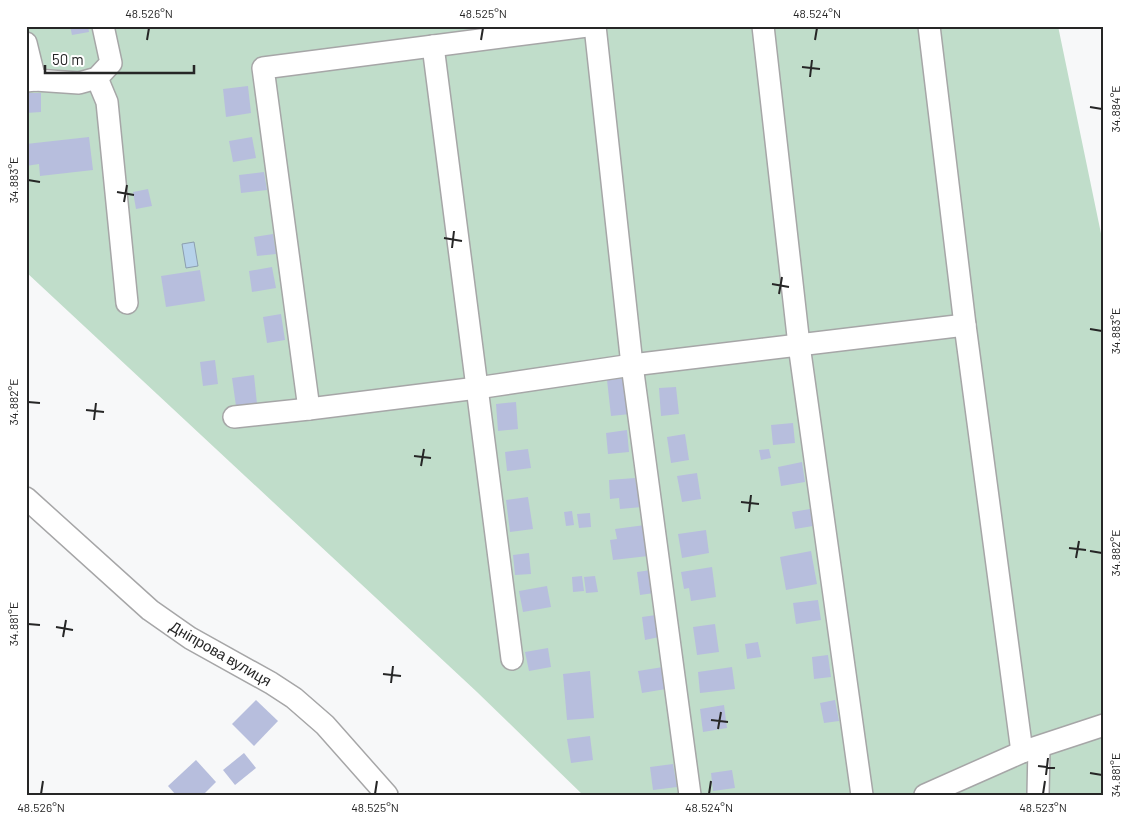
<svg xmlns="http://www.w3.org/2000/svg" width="1130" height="821" viewBox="0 0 1130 821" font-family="Barlow,sans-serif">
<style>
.green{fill:#c0ddca}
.water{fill:#b6d2ea;stroke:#8b9eaf}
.building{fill:#b7bedd}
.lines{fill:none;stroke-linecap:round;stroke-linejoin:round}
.minor-casing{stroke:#a6a6a7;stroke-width:24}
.minor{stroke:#fff;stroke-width:21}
.ticks{fill:none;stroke:#262626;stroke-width:2}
.labels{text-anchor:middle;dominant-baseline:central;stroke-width:4;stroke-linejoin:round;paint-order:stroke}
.street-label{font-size:15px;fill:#262626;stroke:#fff}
.neatline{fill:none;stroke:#262626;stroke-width:2}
.ticks-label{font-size:12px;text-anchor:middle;fill:#262626}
</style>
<rect width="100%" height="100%" fill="#f7f8f9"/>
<!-- green -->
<path class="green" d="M26,26H1058L1104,248V795H583L477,692L26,272Z"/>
<!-- water -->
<path class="water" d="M194,242L198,266L186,268L182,244Z"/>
<!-- building -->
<g class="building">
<path d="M70,26H88L89,32L72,35Z"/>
<path d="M248,86L251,113L226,117L223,89Z"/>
<path d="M26,93H41V112L26,113Z"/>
<path d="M89,137L93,170L40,176L39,164L26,166V144Z"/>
<path d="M252,137L256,158L233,162L229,141Z"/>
<path d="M264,172L267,190L241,193L239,175Z"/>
<path d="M148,189L152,206L136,209L133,192Z"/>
<path d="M273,234L276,254L257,256L254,237Z"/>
<path d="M272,267L276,288L252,292L249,271Z"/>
<path d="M200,270L205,301L166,307L161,276Z"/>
<path d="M281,314L285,340L267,343L263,317Z"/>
<path d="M215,360L218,384L203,386L200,362Z"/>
<path d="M254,375L257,404L236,406L232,378Z"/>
<path d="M626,378L630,414L611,416L607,380Z"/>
<path d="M676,387L679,414L661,416L659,388Z"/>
<path d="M516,402L518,429L498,431L496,404Z"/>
<path d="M793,423L795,443L773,445L771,425Z"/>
<path d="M627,430L629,452L608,454L606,433Z"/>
<path d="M685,434L689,460L671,463L667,437Z"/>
<path d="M528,449L531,468L507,471L505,452Z"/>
<path d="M769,449L771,458L761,460L759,450Z"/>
<path d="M802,462L805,482L781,486L778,467Z"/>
<path d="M697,473L701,499L682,502L677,476Z"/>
<path d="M635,478L636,484H640L642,507L620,509L619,498L610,499L609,480Z"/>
<path d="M528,497L533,529L510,532L506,500Z"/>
<path d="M810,509L813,526L795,529L792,512Z"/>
<path d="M572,511L574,525L566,526L564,512Z"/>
<path d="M590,513L591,527L579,528L577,514Z"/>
<path d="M645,525L648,556L613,560L610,540L617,539L615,529Z"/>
<path d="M706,530L709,553L682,558L678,534Z"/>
<path d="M811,551L817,584L786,590L780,557Z"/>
<path d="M529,553L531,574L515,575L513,555Z"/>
<path d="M712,567L716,597L691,601L689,588L684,589L681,572Z"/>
<path d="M651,570L654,593L640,595L637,572Z"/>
<path d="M582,576L584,591L573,592L572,577Z"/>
<path d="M595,576L598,592L586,593L584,577Z"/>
<path d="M547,586L551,607L523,612L519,591Z"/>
<path d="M818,600L821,620L796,624L793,603Z"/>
<path d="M656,615L659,637L645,640L642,617Z"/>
<path d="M715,624L719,652L697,655L693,627Z"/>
<path d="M758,642L761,657L747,659L745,644Z"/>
<path d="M548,648L551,667L529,671L525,652Z"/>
<path d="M828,655L831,677L814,679L812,657Z"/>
<path d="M663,667L666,689L642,693L638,671Z"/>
<path d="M732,667L735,689L700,693L698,672Z"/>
<path d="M590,671L594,718L567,720L563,674Z"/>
<path d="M256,700L278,721L254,746L232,724Z"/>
<path d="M835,700L839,721L824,723L820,703Z"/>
<path d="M724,705L727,728L703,732L700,709Z"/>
<path d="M590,736L593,760L571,763L567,739Z"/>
<path d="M244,753L256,768L235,785L223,770Z"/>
<path d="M196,760L216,782L203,795H176L168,786Z"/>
<path d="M673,764L677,787L653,790L650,767Z"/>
<path d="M732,770L735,788L713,791L711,773Z"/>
</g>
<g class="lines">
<!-- minor casing -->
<g class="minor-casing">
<g id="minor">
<path d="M595,26L632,365L690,795"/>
<path d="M763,26L799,345L862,795"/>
<path d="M929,26L965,325L1022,752"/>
<path d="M26,43L35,80"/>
<path d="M433,46L512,659"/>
<path d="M97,78L107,102L127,303"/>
<path d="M26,81L35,80L79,83L97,78L111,63L103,26"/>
<path d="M309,409L263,68L587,26"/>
<path d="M234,417L309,409L477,388L632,365L965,325"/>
<path d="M26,498L150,610L190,638L271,683L294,698L325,725L387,795"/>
<path d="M925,795L1022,752L1104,725"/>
<path d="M1038,795L1039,747"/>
</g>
</g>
<!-- minor -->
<use href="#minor" class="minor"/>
</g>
<!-- ticks -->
<path class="ticks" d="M147,40L149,28M481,40L483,28M815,40L817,28M802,67L820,69M810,77L812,60M1090,107L1102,109M28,180L40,182M117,192L134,195M124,202L127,185M444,238L462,241M452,248L454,231M772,284L789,287M779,294L782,277M1090,329L1102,331M28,402L40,403M86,410L104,412M94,420L96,403M414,456L431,458M421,466L424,449M741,502L759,504M749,512L751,495M1069,548L1086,550M1090,551L1102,553M1076,558L1079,541M28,624L40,625M56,627L73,630M63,637L66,620M383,674L401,676M391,683L393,666M711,720L728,722M718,729L721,712M1038,766L1055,768M1090,773L1102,775M1046,775L1048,758M41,794L43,781M375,794L377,781M709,794L711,781M1043,794L1045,781"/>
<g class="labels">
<!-- street labels -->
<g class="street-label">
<text transform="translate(221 653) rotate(30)">Дніпрова вулиця</text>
</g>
</g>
<!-- border -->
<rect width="1130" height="821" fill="none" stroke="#ffffff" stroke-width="55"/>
<!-- scale -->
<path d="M45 65v8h149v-8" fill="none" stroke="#262626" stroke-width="2.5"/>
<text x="52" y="65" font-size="15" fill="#262626" stroke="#ffffff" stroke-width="4" paint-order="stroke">50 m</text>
<rect x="28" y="28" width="1074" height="766" class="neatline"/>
<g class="ticks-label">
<text x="149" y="18">48.526°N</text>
<text x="483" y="18">48.525°N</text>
<text x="817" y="18">48.524°N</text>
<text transform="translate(1116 109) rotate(-90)" y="4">34.884°E</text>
<text transform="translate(14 180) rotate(-90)" y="4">34.883°E</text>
<text transform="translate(1116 331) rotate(-90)" y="4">34.883°E</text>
<text transform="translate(14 402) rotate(-90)" y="4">34.882°E</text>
<text transform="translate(1116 553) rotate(-90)" y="4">34.882°E</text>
<text transform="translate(14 624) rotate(-90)" y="4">34.881°E</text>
<text transform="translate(1116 775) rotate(-90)" y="4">34.881°E</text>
<text x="41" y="812">48.526°N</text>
<text x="375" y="812">48.525°N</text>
<text x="709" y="812">48.524°N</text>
<text x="1043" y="812">48.523°N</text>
</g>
</svg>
